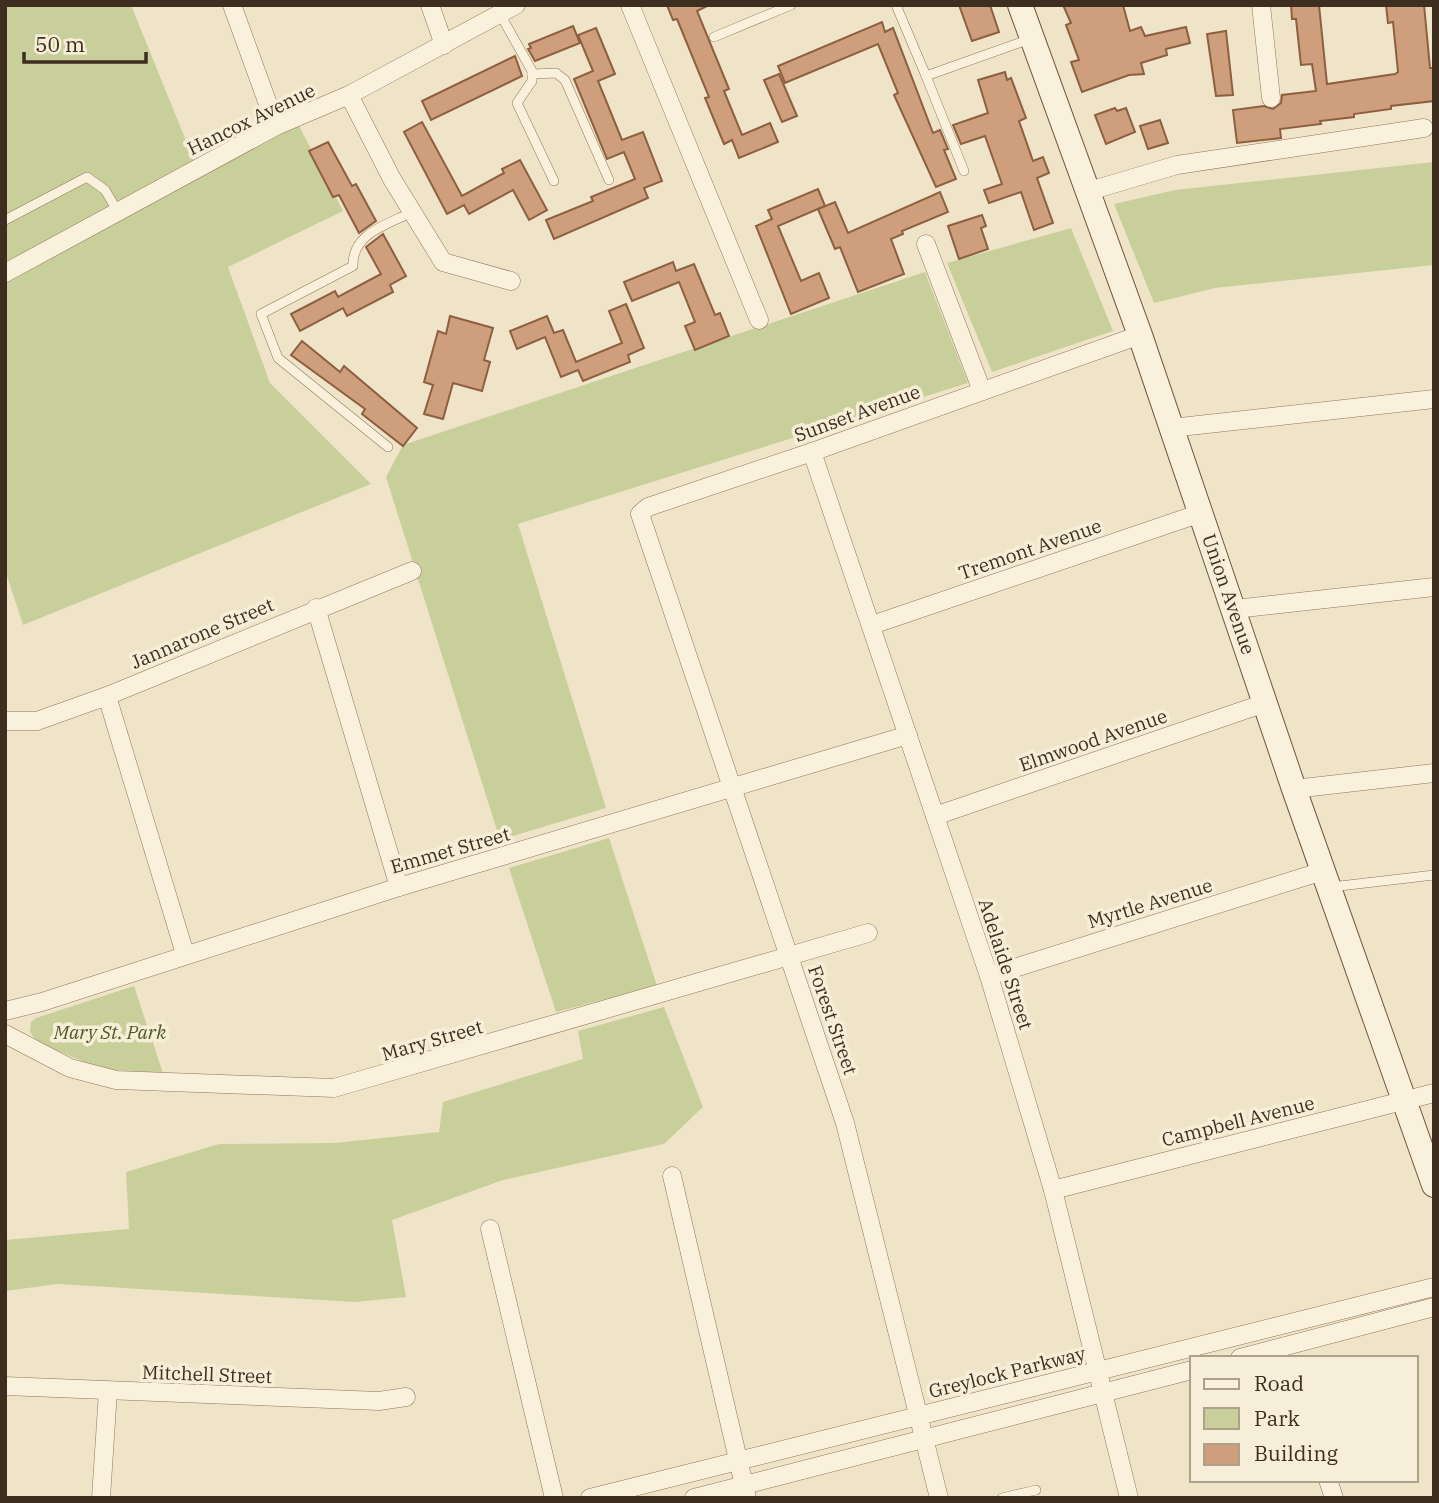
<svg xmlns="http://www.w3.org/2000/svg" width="1439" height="1503" viewBox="0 0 1439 1503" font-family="'IBM Plex Serif',serif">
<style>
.green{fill:#c9cf9b}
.building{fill:#cf9f7d;stroke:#8d5f41;stroke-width:2}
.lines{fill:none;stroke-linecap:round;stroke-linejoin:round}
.lane-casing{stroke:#8d765c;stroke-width:10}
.street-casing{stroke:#8d765c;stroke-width:19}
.secondary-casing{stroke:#6f573f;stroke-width:26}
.lane{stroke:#faf1dc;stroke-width:9}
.street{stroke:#faf1dc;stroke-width:18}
.secondary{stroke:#faf1dc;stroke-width:24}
.labels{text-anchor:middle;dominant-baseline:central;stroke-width:7;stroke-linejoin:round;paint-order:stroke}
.street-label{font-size:19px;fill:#3d2e20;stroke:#f7eed8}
.park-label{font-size:19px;font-style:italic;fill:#4d5a26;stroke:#f7eed8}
</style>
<rect width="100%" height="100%" fill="#f0e4c8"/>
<!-- green -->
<g class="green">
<path d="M5,5H131L197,168L295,118L343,211L228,267L270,383L371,484L23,625L5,570Z"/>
<path d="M1434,162V265L1215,288L1154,303L1114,204L1175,190Z"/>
<path d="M1071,228L1113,331L992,372L947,263Z"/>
<path d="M925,272L968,383L518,524L606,808L500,840L386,477L403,445Z"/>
<path d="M609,838L657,986L556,1012L509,868Z"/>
<path d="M134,986L163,1073L101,1069L37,1042L30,1032L31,1022L36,1018Z"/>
<path d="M664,1007L703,1107L664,1144L503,1180L392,1220L406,1297L355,1302L58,1284L5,1291V1240L129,1229L126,1172L219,1144L335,1143L439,1132L443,1102L583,1059L578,1031Z"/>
</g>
<!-- building -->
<g class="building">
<path d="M667,5H709L697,11L729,89L724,91L742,135L770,123L778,142L739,158L732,140L724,144L705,98L709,97L677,19L673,20Z"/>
<path d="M959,5H990L999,32L972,41Z"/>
<path d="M1063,5H1123L1130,31L1141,27L1145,36L1186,27L1190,43L1166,49L1167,55L1141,63L1144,74L1129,75L1082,92L1071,62L1079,60L1066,25L1071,23Z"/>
<path d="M1291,5H1319L1327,84L1395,74L1398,72L1393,22L1388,23L1386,5H1424L1430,68H1434V101L1391,106V109L1354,114V117L1320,121L1321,124L1280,129L1281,138L1237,143L1233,110L1264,106L1273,109L1281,103L1282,95L1316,91L1312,64L1301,65L1296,19H1292Z"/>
<path d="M882,22L885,32L893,28L933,133L940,130L948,149L944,150L956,179L936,187L894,95L898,93L878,44L785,83L778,66Z"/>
<path d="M573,26L580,43L535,61L528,49L531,48L529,44Z"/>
<path d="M596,28L615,74L598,81L622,140L643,132L662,181L644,188L648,198L554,239L546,220L593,201L591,197L635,179L624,152L607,159L574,79L593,71L578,35Z"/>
<path d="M1226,31L1233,95L1216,96L1207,34Z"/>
<path d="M515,56L522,76L431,120L422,101Z"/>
<path d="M1005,72L1007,80L1011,78L1026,118L1019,121L1033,161L1043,157L1049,173L1037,178L1053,223L1034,230L1021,192L989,203L984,190L1002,184L985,136L961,144L953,125L988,113L978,80Z"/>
<path d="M779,74L797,116L782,122L764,80Z"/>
<path d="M1115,108L1117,111L1126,108L1135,132L1106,144L1095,115Z"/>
<path d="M1160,120L1168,143L1148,149L1140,126Z"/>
<path d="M422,122L462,196L504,173L502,169L520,160L547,210L529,220L513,190L469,214L464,205L447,214L404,132Z"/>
<path d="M328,142L352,186L356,184L376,221L359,233L339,195L333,197L309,151Z"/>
<path d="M818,189L825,206L778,226L801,281L819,273L829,298L791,314L756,226L772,219L768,210Z"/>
<path d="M940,192L948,212L902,231L903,234L891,239L904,274L858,292L840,247L835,249L818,209L835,202L848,233Z"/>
<path d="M982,215L986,226L981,228L988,249L959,259L948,226Z"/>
<path d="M383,234L406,276L390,285L393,292L347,316L343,308L300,331L291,314L335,291L338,297L381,274L366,247Z"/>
<path d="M673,262L676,271L694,264L715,315L720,313L729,336L695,350L685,326L695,322L679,282L632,301L624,282Z"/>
<path d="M626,304L644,348L628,355L630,362L583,381L578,370L561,377L545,337L517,349L510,331L547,316L554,333L563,330L576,362L622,343L609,311Z"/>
<path d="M450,316L493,328L484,360L490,362L482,391L453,383L443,419L424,414L433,385L424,382L438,331L446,334Z"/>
<path d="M302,341L340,372L344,366L417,428L403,446L362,414L365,409L291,355Z"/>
</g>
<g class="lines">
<!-- lane casing -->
<g class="lane-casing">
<g id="lane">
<path d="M896,5L926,76L1030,39"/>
<path d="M500,14L532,71V81L517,103L554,181"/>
<path d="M714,37L791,5"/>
<path d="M532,74L556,73L565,80L609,180"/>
<path d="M926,76L964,171"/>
<path d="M5,220L87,177L105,190L118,212"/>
<path d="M388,447L278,358L261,314L353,266C352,233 387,225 412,212"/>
<path d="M1331,887L1434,875"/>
<path d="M1002,1498L1036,1490"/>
</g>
</g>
<!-- street casing -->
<g class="street-casing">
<g id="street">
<path d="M232,5L276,126"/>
<path d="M430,5L444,45"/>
<path d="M630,5L759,320"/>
<path d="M1261,5L1271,98"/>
<path d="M349,95L392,179L443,262L511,281"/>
<path d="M1086,192L1177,165L1424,128"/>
<path d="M926,244L982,391"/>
<path d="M5,273L276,126L349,95L516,5"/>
<path d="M1171,428L1434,399"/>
<path d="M812,452L989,976L1053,1190L1129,1498"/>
<path d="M316,608L399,887"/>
<path d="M1235,609L1434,587"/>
<path d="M872,625L1201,513"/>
<path d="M107,696L185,954"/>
<path d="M5,721H37L107,696L412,571"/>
<path d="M1294,789L1434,773"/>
<path d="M935,816L1265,703"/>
<path d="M989,976L1323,871"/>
<path d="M5,1011L42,1002L399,887L908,735"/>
<path d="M5,1034L70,1068L116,1080L334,1088L868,933"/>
<path d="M672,1176L747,1498"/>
<path d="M1053,1190L1434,1093"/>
<path d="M490,1229L554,1498"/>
<path d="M1240,1358L1434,1307"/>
<path d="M5,1386L379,1401L406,1397"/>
<path d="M1328,1480L1334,1498"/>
<path d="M101,1498L108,1391"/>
<path d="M590,1498L1434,1287"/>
<path d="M694,1498L1192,1370"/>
<path d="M939,1498L845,1123L640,514L648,507L812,452L1140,335"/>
</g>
</g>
<!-- secondary casing -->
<g class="secondary-casing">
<path id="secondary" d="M1020,5L1140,335L1294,789L1434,1185"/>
</g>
<!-- lane -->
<use href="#lane" class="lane"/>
<!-- street -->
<use href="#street" class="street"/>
<!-- secondary -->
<use href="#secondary" class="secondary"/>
</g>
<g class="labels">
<!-- street labels -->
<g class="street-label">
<text transform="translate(251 119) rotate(-26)">Hancox Avenue</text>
<text transform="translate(857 413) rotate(-20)">Sunset Avenue</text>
<text transform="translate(1030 549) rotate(-19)">Tremont Avenue</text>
<text transform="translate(1229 594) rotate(71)">Union Avenue</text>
<text transform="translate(202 633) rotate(-23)">Jannarone Street</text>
<text transform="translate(1093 740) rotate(-19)">Elmwood Avenue</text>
<text transform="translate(450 850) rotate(-16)">Emmet Street</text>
<text transform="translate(1150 903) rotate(-17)">Myrtle Avenue</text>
<text transform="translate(1006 964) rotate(72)">Adelaide Street</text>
<text transform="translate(833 1020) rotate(71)">Forest Street</text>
<text transform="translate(432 1040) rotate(-16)">Mary Street</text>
<text transform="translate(1238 1121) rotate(-14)">Campbell Avenue</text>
<text transform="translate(1007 1372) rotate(-14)">Greylock Parkway</text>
<text transform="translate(207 1374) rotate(2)">Mitchell Street</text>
</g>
<!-- park labels -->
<g class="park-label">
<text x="110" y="1032">Mary St. Park</text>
</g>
</g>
<!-- border -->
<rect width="1439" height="1503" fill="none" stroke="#3d2e20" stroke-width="14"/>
<!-- legend -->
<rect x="1190" y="1356" width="228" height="126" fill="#f7eed8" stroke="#ada18e" stroke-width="2"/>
<rect x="1204" y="1379" width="35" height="10" fill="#faf1dc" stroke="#ada18e" stroke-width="2"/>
<text x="1254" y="1391" font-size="21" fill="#3d2e20">Road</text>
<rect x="1204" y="1408" width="35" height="21" fill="#c9cf9b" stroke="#ada18e" stroke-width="2"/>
<text x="1254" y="1426" font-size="21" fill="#3d2e20">Park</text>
<rect x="1204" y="1444" width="35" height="21" fill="#cf9f7d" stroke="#ada18e" stroke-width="2"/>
<text x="1254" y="1461" font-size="21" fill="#3d2e20">Building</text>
<!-- scale -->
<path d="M24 52v10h122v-10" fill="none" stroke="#3d2e20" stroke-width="3.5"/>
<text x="35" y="52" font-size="21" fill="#3d2e20" stroke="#f7eed8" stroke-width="5" paint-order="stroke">50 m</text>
</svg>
